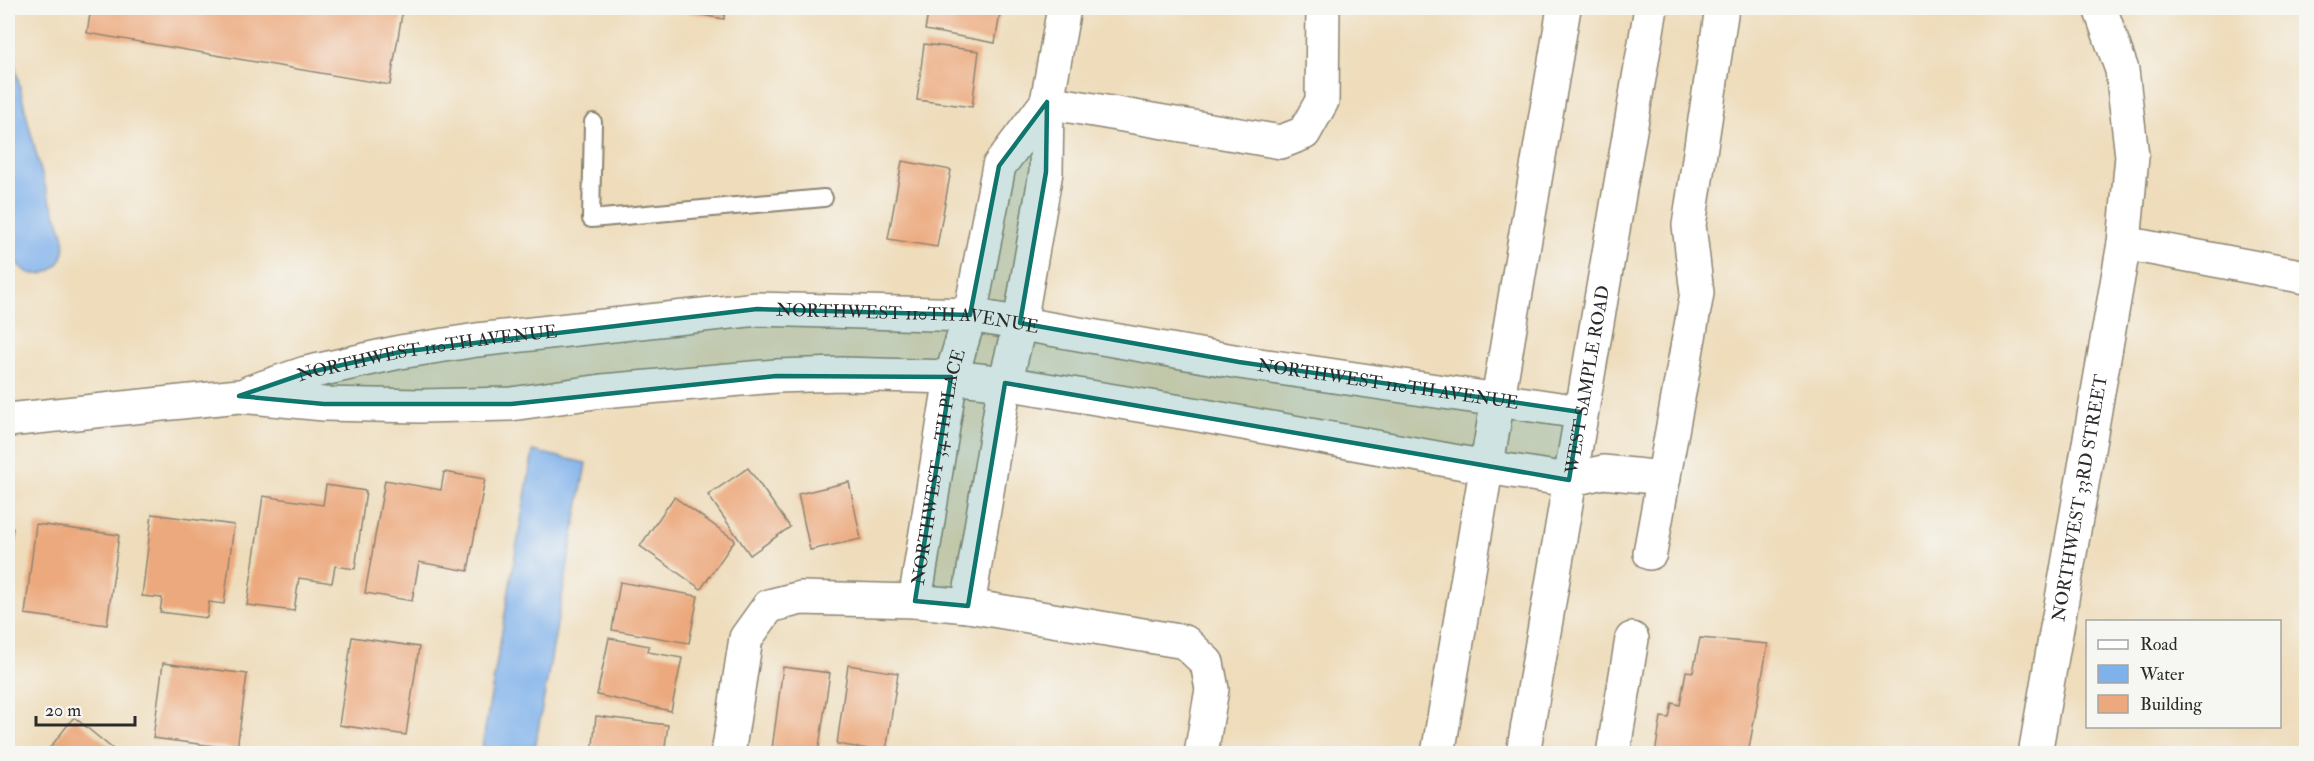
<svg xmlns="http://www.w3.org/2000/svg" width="2314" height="761" viewBox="0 0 2314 761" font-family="'IM FELL Double Pica',serif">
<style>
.water{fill:#7fb1eb;stroke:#556e8b;stroke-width:1.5}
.building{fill:#eca97d}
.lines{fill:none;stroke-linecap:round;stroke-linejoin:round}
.lane-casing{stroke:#8c8472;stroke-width:20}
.street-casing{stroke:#8c8472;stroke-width:36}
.secondary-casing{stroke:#8c8472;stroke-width:36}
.primary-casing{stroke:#8c8472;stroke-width:36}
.lane{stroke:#fff;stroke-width:16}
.street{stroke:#fff;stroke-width:33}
.secondary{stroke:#fff;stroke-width:33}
.primary{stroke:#fff;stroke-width:33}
.marked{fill:#0f766e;fill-opacity:0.2;stroke:#0f766e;stroke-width:4.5;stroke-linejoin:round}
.labels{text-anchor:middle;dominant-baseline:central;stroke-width:6;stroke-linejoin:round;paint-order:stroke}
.street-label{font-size:18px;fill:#2b2b2b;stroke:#f6f6f2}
</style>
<rect width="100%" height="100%" fill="#f6f6f2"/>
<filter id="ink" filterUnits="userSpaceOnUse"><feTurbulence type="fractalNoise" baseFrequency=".0167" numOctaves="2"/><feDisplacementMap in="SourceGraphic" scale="12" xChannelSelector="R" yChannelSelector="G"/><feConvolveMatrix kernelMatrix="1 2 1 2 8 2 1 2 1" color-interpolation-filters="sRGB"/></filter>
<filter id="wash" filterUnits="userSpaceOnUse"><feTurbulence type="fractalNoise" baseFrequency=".008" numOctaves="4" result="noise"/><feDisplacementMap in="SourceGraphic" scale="24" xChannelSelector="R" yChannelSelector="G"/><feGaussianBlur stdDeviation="1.35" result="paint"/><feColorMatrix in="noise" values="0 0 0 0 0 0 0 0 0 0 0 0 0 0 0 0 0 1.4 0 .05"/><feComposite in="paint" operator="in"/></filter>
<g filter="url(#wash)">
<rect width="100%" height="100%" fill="#eedcba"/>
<!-- water -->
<g class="water">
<path d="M8,37C21,88 31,141 47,192C52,207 61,223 64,239C70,270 31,288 16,261C11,253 10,243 8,235Z"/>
<path d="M533,451L586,463L534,753H481Z"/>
</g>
<g id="blocks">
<!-- building -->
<g class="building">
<path d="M91,8H403L390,85L87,33Z"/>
<path d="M665,8H725L724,19Z"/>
<path d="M756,8H777V12Z"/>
<path d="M929,8H1001L995,43L925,30Z"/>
<path d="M924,44L979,51L972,107L917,100Z"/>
<path d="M902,161L951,170L937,247L888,239Z"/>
<path d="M748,468L790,527L750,555L708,495Z"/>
<path d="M444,472L485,479L468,571L419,562L412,601L365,593L385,480L441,490Z"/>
<path d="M849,482L861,539L810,550L798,494Z"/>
<path d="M326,485L366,491L355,569L335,566L332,583L299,578L294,611L247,605L263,496L323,505Z"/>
<path d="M674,497L735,540L701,589L640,546Z"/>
<path d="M152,514L234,525L224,604L209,602L207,618L160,612L162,598L142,596Z"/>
<path d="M36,524L119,535L107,625L25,614Z"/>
<path d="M8,527L13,528L9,555H8Z"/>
<path d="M620,582L698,596L689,643L612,630Z"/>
<path d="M352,637L419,647L406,735L339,725Z"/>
<path d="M609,638L649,646L648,652L682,658L671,711L597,695Z"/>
<path d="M1700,638L1768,644L1748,754H1655L1661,717L1669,718L1672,703L1680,705L1686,671L1693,672Z"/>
<path d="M163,663L247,674L237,749L153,738Z"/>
<path d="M848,665L898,673L886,752L837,744Z"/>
<path d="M783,667L830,673L818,754L772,749Z"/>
<path d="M596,716L668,725L664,754H592Z"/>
<path d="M74,717L119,754H45Z"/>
</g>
</g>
</g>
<g filter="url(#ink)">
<use href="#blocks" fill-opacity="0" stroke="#8c8472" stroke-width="1.5"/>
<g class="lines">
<!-- lane casing -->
<g class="lane-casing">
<path id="lane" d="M593,122L591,219L824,198"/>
</g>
<!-- street casing -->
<g class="street-casing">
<g id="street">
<path d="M2100,8L2122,70L2132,156L2124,243L2306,277"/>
<path d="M1047,102L1281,142L1304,133L1322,101L1323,8"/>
<path d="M1569,480L1603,472L1664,478"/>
<path d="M1650,553L1697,293L1689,225L1722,8"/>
<path id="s1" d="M915,601L951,377L970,315L999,166L1047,102"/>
<path d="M968,606L1005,383L1020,323L1046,172L1047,102L1064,8"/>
<path d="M728,754L746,638L769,606L801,598L915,601L968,606L1185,642L1207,663L1212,689L1201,754"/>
<path d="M1613,754L1632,639"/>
<path id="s2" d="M2035,754L2124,243"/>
</g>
</g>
<!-- secondary casing -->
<g class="secondary-casing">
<g id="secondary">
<path id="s3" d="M250,392L306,373L400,352L477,340L757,309L970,315L1239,362L1580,412"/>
<path d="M8,420L239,396L324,404L420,406L511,404L602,391L776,376L842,374L951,377L1005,383L1199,415L1486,467L1569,480"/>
</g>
</g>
<!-- primary casing -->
<g class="primary-casing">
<g id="primary">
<path d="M1438,754L1564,8"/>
<path id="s4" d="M1523,754L1651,8"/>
</g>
</g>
<!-- lane -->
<use href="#lane" class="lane"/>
<!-- street -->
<use href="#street" class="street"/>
<!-- secondary -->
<use href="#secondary" class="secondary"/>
<!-- primary -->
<use href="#primary" class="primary"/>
</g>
</g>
<!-- marked area -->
<path class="marked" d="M1047,102L1046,172L1020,323L1239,362L1580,412L1569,480L1005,383L968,606L915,601L951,377L776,376L511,404H324L239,396L306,373L400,352L757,309L970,315L999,166Z"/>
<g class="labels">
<!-- street labels -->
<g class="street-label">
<text stroke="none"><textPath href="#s3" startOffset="666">NORTHWEST 110TH AVENUE</textPath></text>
<text stroke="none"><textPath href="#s3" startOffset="182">NORTHWEST 110TH AVENUE</textPath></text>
<text stroke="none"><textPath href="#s4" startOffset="380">WEST SAMPLE ROAD</textPath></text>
<text stroke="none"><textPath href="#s3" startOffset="1152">NORTHWEST 110TH AVENUE</textPath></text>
<text stroke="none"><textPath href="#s1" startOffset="136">NORTHWEST 34TH PLACE</textPath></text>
<text stroke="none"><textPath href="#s2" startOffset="260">NORTHWEST 33RD STREET</textPath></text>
</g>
</g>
<!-- margin -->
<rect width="2314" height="761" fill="none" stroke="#f6f6f2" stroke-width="30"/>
<!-- legend -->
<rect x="2086" y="620" width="195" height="108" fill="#f6f6f2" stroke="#a5a5a2" stroke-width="1.5"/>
<rect x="2098" y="640" width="30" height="9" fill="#ffffff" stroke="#a5a5a2" stroke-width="1.5"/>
<text x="2140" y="650" font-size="18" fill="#2b2b2b">Road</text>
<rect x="2098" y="665" width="30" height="18" fill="#7fb1eb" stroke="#a5a5a2" stroke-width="1.5"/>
<text x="2140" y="680" font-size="18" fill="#2b2b2b">Water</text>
<rect x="2098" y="695" width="30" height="18" fill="#eca97d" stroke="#a5a5a2" stroke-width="1.5"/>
<text x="2140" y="710" font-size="18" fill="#2b2b2b">Building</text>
<!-- scale -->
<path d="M36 716v9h99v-9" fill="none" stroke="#2b2b2b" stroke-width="3"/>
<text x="45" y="716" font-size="18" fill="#2b2b2b" stroke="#f6f6f2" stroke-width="4.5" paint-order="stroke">20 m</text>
</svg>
